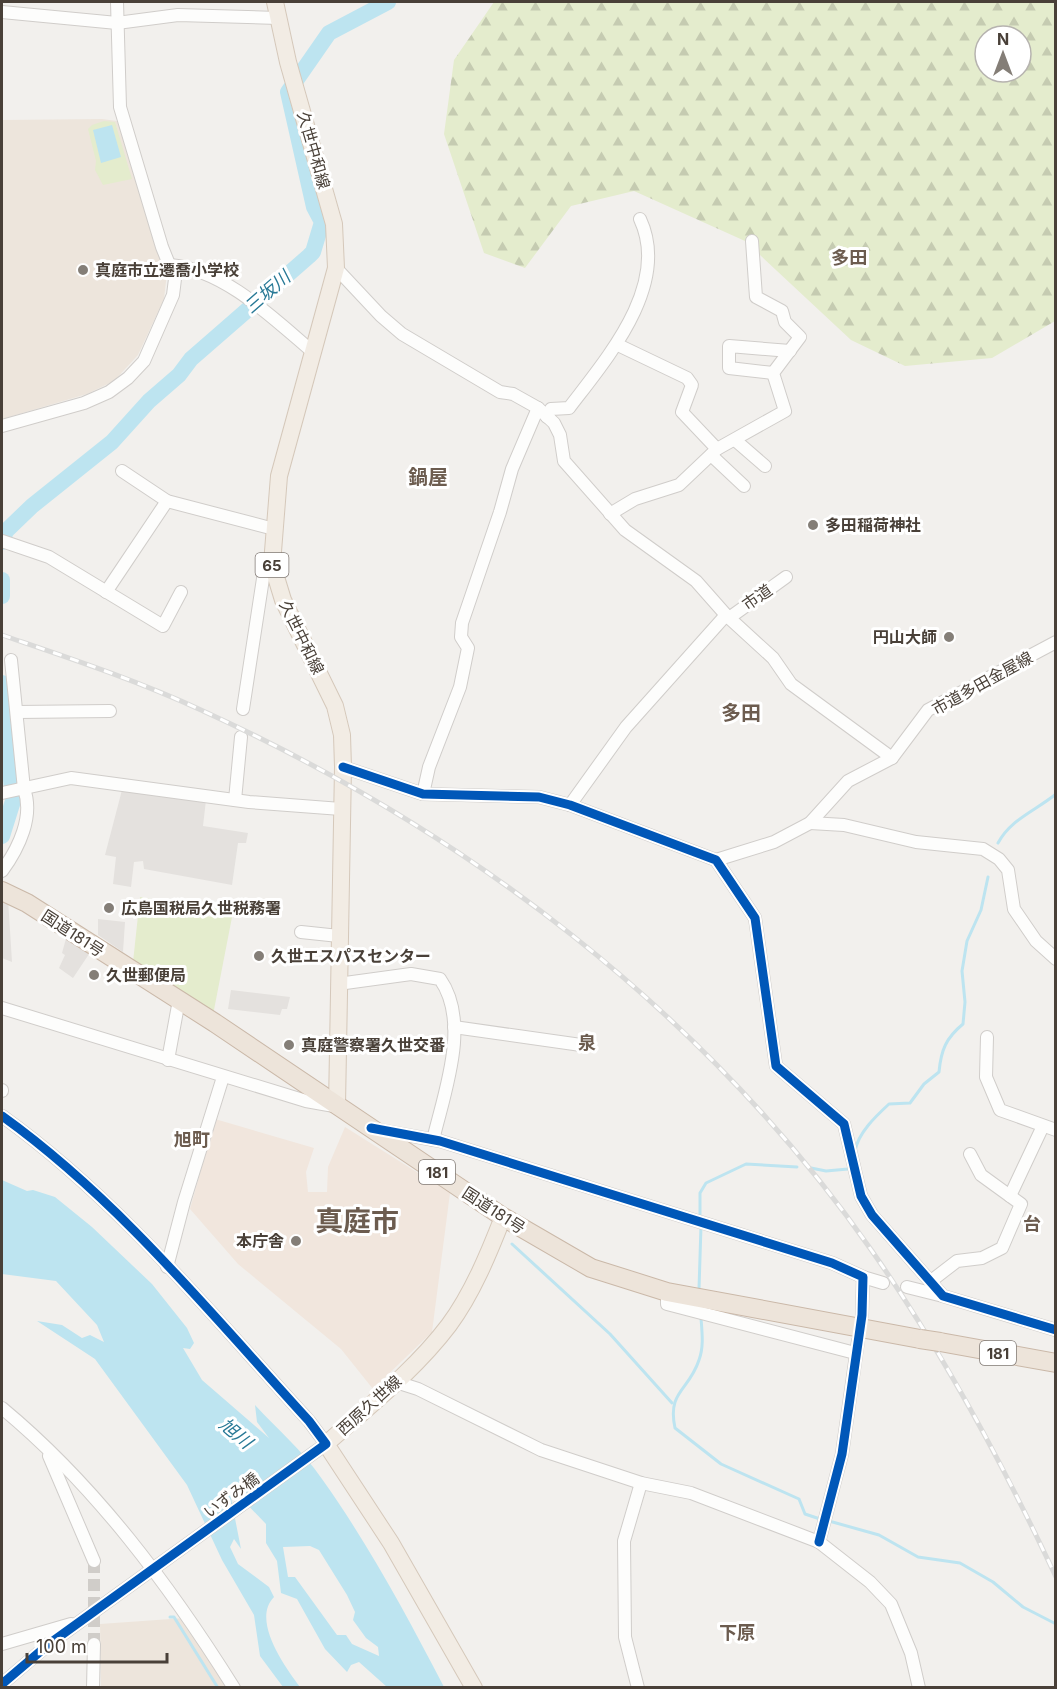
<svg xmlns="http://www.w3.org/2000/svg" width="1057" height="1689" viewBox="0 0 1057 1689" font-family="Inter,'Noto Sans JP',sans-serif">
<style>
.commercial{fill:#f1e6dd}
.education{fill:#ede5dc}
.green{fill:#e4eccd}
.forest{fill:url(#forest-firs);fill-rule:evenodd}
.parking{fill:#e4e1de}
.water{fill:#bde4f0;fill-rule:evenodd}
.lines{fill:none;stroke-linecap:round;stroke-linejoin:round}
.stream{stroke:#bde4f0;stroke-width:3}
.river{stroke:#bde4f0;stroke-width:16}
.minor-tunnel{stroke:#d0cdc9;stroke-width:12;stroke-dasharray:12 6;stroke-linecap:butt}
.minor-casing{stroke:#d0cdca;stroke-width:14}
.major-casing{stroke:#d5c8ba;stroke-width:18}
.highway-casing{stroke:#cab8a8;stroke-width:20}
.minor{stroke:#fdfdfc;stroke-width:12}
.major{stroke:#f2ece4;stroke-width:16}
.highway{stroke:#ede4da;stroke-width:18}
.rail-casing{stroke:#dadad9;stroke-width:5}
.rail{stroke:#fff;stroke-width:3;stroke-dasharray:9;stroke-linecap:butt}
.highway-bridge-casing{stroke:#cab8a8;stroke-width:20;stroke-linecap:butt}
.highway-bridge{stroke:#ede4da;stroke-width:18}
.cycleway-casing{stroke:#fff;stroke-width:13}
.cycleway{stroke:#0057b8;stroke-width:9}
.poi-dot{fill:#847e77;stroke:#fff;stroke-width:2}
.labels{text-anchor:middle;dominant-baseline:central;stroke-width:6;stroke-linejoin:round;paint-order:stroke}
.shield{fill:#fff;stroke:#807974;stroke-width:1.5}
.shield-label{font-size:15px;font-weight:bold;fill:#494038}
.street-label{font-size:16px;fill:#494038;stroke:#fff}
.poi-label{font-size:16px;font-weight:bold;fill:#494038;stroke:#fff;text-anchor:start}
.neighbourhood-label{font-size:18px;font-weight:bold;fill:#6c5c4f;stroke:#fff}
.water-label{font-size:18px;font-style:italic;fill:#287996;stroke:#fff}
.quarter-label{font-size:20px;font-weight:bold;fill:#6c5c4f;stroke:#fff}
.town-label{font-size:28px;font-weight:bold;fill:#6c5c4f;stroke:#fff}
</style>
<defs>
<pattern id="forest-firs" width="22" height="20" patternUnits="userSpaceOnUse" patternTransform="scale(1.5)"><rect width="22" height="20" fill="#e4eccd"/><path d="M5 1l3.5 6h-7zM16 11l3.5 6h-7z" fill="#c5cbb1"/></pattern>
</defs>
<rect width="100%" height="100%" fill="#f2f0ed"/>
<!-- commercial -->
<path class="commercial" d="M215,1119L314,1148L306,1172L308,1192H327L328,1167L345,1127L450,1193L432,1332L373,1389L341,1349L238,1264L190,1209Z"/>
<!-- education -->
<g class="education">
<path d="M102,119L117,121L123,134L167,273L164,299L138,355L114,381L87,394L2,419V120Z"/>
<path d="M185,1618L229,1687H101L100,1624Z"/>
</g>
<!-- green -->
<g class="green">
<path d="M104,121L115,122L132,179L103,185L95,170L96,161L88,129L92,125Z"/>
<path d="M140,897L174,903L173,911L212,917L215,908L233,912L213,1015L133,962Z"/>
</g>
<!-- forest -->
<path class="forest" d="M494,2H1055V321L992,358L905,366L851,340L745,241L634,191L571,206L525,268L484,253L444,134L454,60ZM985,36H1021V72H985Z"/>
<!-- parking -->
<g class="parking">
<path d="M122,790L206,800L203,826L248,833L246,843H238L232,885L144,869L143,861L134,862L131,887L113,884L116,857L105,855Z"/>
<path d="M2,896L8,899L12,962L2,958Z"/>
<path d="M98,919L125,922L123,952L98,935Z"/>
<path d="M67,935L91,951L73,978L59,968L65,955L62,953Z"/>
<path d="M231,990L290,997L287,1009H282L280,1015L228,1009Z"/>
</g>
<!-- water -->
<g class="water">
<path d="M112,125L121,157L101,163L93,130Z"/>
<path d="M2,1180L27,1191L33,1190L55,1197L92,1227L152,1284L187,1328L194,1343L190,1349L183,1348L202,1380L269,1438L257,1422L255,1405C277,1429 303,1451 322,1479C369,1545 407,1616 444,1687H387L359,1662L351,1665L347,1672L325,1649L297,1599L281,1593L277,1561L266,1543V1524L239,1496L231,1498L241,1549L234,1539L230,1547L238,1564L269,1587L274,1597C251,1620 285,1667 300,1687H283L260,1656L254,1615L222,1560L187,1485L95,1359L37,1321L62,1325L82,1338L90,1335L104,1342L97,1325L56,1281L2,1274ZM310,1546L319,1550L347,1595L355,1612L353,1620L366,1638L378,1647L379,1656L352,1644L346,1635H337L295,1577H288L283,1547Z"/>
</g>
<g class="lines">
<!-- stream -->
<g class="stream">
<path d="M998,843C1011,819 1035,811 1056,794"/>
<path d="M855,1151C858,1133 876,1116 889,1104L910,1103L924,1084L939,1072C941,1050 946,1038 963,1024L965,1002L962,971L967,941L981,910L988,877"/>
<path d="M811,1168L826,1171L848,1169"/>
<path d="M700,1220V1193L706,1183L746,1164L797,1167"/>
<path d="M512,1244L610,1334L672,1403"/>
<path d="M699,1289L701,1226"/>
<path d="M701,1318C702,1332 704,1347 699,1360C689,1391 667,1391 675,1428L721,1464L799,1499L805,1514L823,1520"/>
<path d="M829,1521L879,1535L918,1557L960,1563L993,1582L1023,1607L1056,1624"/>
<path d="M170,1617H174L218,1688"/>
</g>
<!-- river -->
<g class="river">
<path d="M2,542L6,531L32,506L112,442L149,401L179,375L191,359L309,256L313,252L322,222L314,207L288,92L329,33L388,2"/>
<path d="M2,580V596"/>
<path d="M2,683L13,801L2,836"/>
</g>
<!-- minor-tunnel -->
<path class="minor-tunnel" d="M94,1561V1644"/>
<!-- minor casing -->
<g class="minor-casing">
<g id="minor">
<path d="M2,12L117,23L178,15L278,18"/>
<path d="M170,265C224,269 274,319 314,353"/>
<path d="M336,268L381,316L402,334L500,392L513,394L538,408L554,423L560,435L564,461L625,530L696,581L726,615L773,658L791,684L892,758"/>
<path d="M618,345L687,378L692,385L682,412L717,449"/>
<path d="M773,373L729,368V346L790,351"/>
<path d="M547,417L551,409L569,408C607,358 671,285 640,219"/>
<path d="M2,426L84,403L109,392L128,378L144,361L173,295L175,279L162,247L120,107L117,2"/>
<path d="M735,440L765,466"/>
<path d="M711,455L744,486"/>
<path d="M122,471L167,501L274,529"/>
<path d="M610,514L635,499L679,485L717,449L785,411L773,373L800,337L785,322L782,311L756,297L752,241"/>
<path d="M2,541L49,557L163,626L181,592"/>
<path d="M106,592L167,501"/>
<path d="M729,618L786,577"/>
<path d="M243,709L264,572L272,564"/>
<path d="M17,712L110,711"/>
<path d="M343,767L423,794L539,797L570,805L716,860L755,918L776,1066L844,1124L861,1196L872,1215L943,1296L1056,1330"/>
<path d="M2,793L71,778L249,802L341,809"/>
<path d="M423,794L429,767L460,687L468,648L461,637L462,623L500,512L512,469L538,408"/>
<path d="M235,800L241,737"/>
<path d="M570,805L626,727L726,615"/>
<path d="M810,823L844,825L916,842L983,849L999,859L1008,870L1014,909L1036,941L1056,959"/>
<path d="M716,860L774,842L810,823L848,781L892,758L928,710L1056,642"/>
<path d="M2,871C19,848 34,816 24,789L11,660"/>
<path d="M301,932L339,936"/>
<path d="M338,984L411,974L440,979C471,1023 444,1093 433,1140"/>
<path d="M2,1008L306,1101L334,1106"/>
<path d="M454,1027L581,1045"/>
<path d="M987,1037L986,1077L1000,1110L1056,1130"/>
<path d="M168,1060L179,1000"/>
<path d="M2,1090V1091"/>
<path d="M2,1116C119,1200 212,1315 309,1421L326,1444L49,1644L2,1684"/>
<path d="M379,1130L440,1141L832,1263L863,1277L862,1315"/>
<path d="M1010,1196L1043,1126"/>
<path d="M167,1267L184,1202L223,1077"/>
<path d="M863,1277L883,1283"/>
<path d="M931,1281L957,1261L982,1258L1002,1248L1021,1204L981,1175L970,1154"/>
<path d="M907,1287L943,1296"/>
<path d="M667,1292V1304L855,1353"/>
<path d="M396,1382L418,1389L541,1450L641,1483L691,1493L819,1542L870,1582L891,1604L911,1653L919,1688"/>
<path d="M2,1408C95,1485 170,1586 234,1688"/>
<path d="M49,1456L94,1561"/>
<path d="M819,1542L842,1454L858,1341"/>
<path d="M2,1644L71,1624"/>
<path d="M93,1688L94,1644"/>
<path d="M638,1688L625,1637L624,1541L641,1483"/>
</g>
</g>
<!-- major casing -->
<g class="major-casing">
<g id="major">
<path d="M275,2L288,62L334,224L336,268L279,476L272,564L283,600L335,706L342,735L343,767L337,1106"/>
<path d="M474,1688L391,1543L326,1444C369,1406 415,1370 449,1325C472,1294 489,1253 503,1217"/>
</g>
</g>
<!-- highway casing -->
<g class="highway-casing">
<g id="highway">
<path d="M2,891L27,903L215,1023L503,1217L591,1268L667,1292L920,1339"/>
<path d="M940,1342L1056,1363"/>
</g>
</g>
<!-- minor -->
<use href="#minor" class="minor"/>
<!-- major -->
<use href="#major" class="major"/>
<!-- highway -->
<use href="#highway" class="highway"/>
<!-- rail casing -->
<g class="rail-casing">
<path id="rail" d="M2,635C69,658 136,680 201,710C466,831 704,1011 872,1251C944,1354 1003,1464 1056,1577"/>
</g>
<!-- rail -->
<use href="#rail" class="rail"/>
<!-- highway-bridge casing -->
<g class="highway-bridge-casing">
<path id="highway-bridge" d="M920,1339L940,1342"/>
</g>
<!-- highway-bridge -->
<use href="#highway-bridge" class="highway-bridge"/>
<!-- cycleway casing -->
<g class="cycleway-casing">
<g id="cycleway">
<path d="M343,767L423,794L539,797L570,805L716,860L755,918L776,1066L844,1124L861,1196L872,1215L943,1296L1056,1330"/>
<path d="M2,1116C119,1200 212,1315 309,1421L326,1444L49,1644L2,1684"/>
<path d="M371,1128L440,1141L832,1263L863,1277L862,1315L842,1454L819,1542"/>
</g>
</g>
<!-- cycleway -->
<use href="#cycleway" class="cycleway"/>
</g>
<!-- markers -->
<g class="poi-dot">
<circle cx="83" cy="270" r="6"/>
<circle cx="813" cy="525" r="6"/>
<circle cx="949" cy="637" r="6"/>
<circle cx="109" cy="908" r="6"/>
<circle cx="259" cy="956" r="6"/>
<circle cx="94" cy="975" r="6"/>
<circle cx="289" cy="1045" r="6"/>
<circle cx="296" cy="1241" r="6"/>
</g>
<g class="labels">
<!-- shield labels -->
<g class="shield">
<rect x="255.5" y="553" width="33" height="24" rx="4.5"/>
<rect x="419" y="1160" width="36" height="24" rx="4.5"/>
<rect x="980" y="1341" width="36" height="24" rx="4.5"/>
</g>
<g class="shield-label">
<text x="272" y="565">65</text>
<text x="437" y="1172">181</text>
<text x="998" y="1353">181</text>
</g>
<!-- street labels -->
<g class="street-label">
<text transform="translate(314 150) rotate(74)">久世中和線</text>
<text transform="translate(757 597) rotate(-35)">市道</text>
<text transform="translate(302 637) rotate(64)">久世中和線</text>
<text transform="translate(982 683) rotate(-29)">市道多田金屋線</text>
<text transform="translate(73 933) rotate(33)">国道181号</text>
<text transform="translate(494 1210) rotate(33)">国道181号</text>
<text transform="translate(369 1405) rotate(-42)">西原久世線</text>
<text transform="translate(231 1495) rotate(-36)">いずみ橋</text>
</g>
<!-- poi labels -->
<g class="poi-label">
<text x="95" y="270">真庭市立遷喬小学校</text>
<text x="825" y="525">多田稲荷神社</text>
<text x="937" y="637" text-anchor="end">円山大師</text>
<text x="121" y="908">広島国税局久世税務署</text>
<text x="271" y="956">久世エスパスセンター</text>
<text x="106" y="975">久世郵便局</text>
<text x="301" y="1045">真庭警察署久世交番</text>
<text x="284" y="1241" text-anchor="end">本庁舎</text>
</g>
<!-- neighbourhood labels -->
<g class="neighbourhood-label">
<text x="849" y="257">多田</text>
<text x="587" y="1042">泉</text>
<text x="192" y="1139">旭町</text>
<text x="1032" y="1223">台</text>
<text x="737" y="1632">下原</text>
</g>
<!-- water labels -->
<g class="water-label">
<text transform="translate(267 292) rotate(-41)">三坂川</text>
<text transform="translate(236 1433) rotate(40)">旭川</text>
</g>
<!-- quarter labels -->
<g class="quarter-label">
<text x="428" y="477">鍋屋</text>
<text x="741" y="713">多田</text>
</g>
<!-- town labels -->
<g class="town-label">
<text x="357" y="1221">真庭市</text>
</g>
</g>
<!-- border -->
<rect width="1057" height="1689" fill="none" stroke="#494038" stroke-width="6"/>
<!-- north arrow -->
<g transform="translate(1003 54)"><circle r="28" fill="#ffffff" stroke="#b6b3af" stroke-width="1.5"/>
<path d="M0-4.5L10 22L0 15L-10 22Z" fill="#847e77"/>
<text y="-9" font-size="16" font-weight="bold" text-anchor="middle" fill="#494038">N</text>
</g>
<!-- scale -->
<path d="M27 1653v9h140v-9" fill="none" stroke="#494038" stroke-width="3"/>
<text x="36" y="1653" font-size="18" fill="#494038" stroke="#ffffff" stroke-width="4.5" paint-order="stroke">100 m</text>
</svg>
